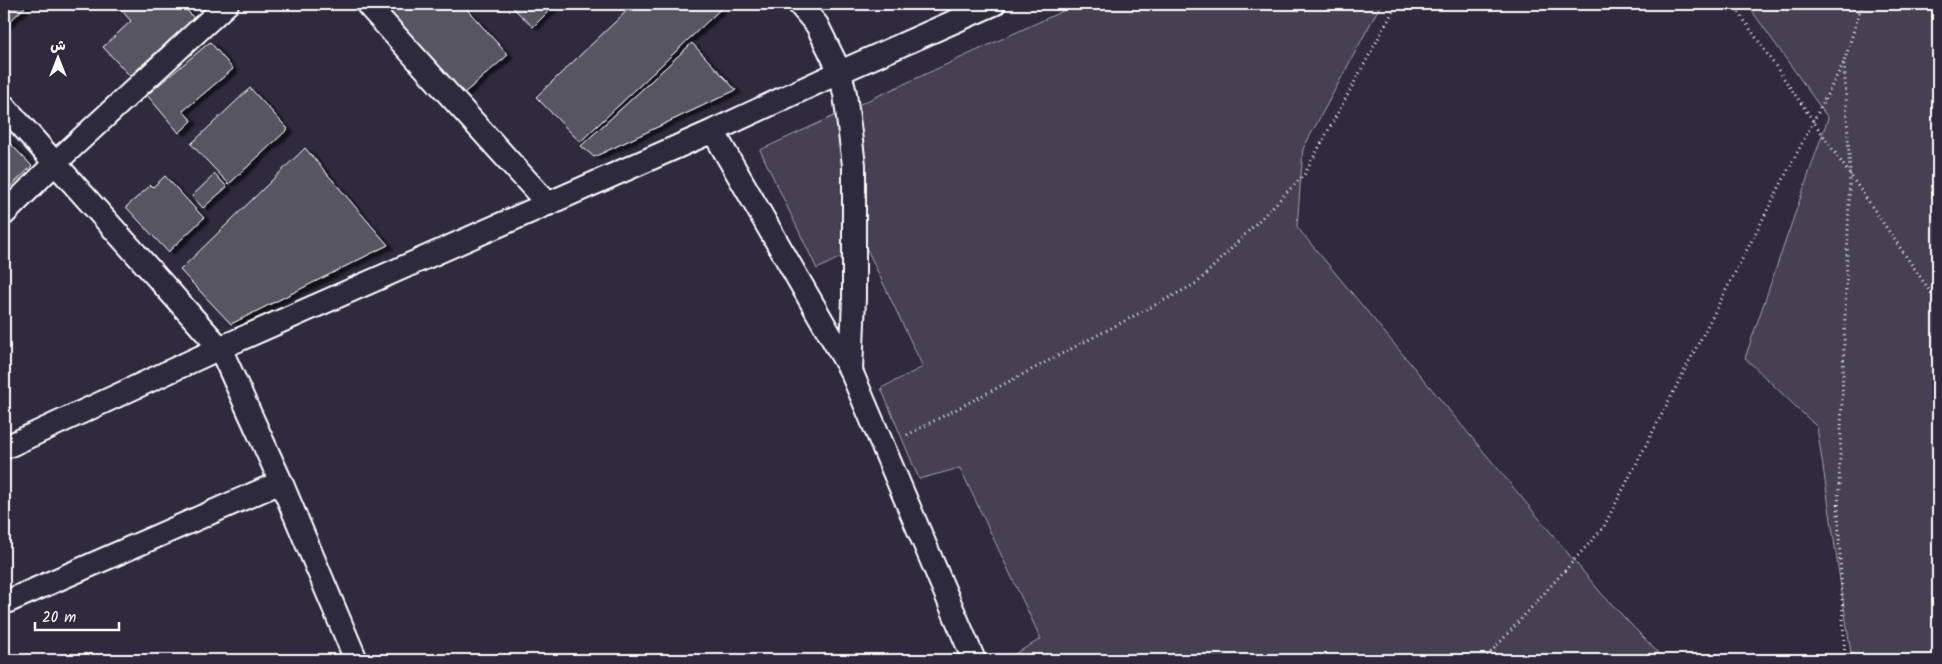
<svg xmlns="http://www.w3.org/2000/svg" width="1942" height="664" viewBox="0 0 1942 664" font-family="Kalam,'Playpen Sans Arabic',sans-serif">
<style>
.green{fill:#464152;stroke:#a2a0a8}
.building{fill:#595564;stroke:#fff;filter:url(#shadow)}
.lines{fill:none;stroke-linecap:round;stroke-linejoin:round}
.minor-casing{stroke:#fff;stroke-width:26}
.path{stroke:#fff;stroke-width:3;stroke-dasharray:1 4;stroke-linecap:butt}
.minor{stroke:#2f2a3d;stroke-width:22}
</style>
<defs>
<filter id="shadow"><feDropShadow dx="5.5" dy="3" stdDeviation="1" flood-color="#0009"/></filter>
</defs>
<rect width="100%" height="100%" fill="#2f2a3d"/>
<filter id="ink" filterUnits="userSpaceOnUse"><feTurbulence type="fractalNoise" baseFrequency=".02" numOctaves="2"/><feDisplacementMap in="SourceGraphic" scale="10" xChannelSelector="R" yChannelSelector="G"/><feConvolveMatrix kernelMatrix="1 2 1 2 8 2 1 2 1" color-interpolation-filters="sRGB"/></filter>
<g filter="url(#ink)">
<!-- green -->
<g class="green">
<path d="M1078,4H1381L1303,149L1297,227L1601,593L1665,660H1004L1041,639L960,468L919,479L881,388L923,367L865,245L817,269L760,150Z"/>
<path d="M1747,4H1938V660H1852L1817,427L1745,358L1828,118Z"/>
</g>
<!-- building -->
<g class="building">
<path d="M4,4H28L4,27Z"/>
<path d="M116,4H181L194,18L130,76L103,47L131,21Z"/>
<path d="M380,4H462L508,55L462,95Z"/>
<path d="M509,4H556L533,27Z"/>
<path d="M634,4H726L580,142L536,97Z"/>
<path d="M210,42L233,69L183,111L192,121L179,133L147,95Z"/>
<path d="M692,43L736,90L594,157L581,146Z"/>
<path d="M250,88L288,129L229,184L191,144Z"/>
<path d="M4,137L32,166L4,193Z"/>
<path d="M305,148L388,245L231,324L180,270Z"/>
<path d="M215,174L227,187L203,208L192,196Z"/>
<path d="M165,176L204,218L168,252L126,207L151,185L153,187Z"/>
</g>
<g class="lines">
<!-- minor casing -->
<g class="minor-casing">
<g id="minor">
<path d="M367,4L548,204"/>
<path d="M799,4L817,25L840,72L845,94L854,165V298L851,371L974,660"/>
<path d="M4,106L220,348L281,482L356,660"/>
<path d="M713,131L851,371"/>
<path d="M4,214L54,164L227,4"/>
<path d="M4,448L220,348L713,131L840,72L994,4"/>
<path d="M4,603L281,482"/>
</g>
</g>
<!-- path -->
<g class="path">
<path d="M1733,4L1938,303"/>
<path d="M907,435L1197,283L1304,175L1397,4"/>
<path d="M1484,660L1603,528L1844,62"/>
<path d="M1845,660L1838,514L1850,174L1844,62L1862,4"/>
</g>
<!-- minor -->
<use href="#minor" class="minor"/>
</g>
</g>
<!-- margin -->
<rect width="1942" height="664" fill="none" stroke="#2f2a3d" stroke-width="20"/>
<rect x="10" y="10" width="1922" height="644" fill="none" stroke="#fff" stroke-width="2" filter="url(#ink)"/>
<!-- north arrow -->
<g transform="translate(58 58)" stroke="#2f2a3d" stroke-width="4" paint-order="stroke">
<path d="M0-4L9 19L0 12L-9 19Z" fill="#ffffff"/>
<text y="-8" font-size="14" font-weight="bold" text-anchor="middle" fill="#ffffff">ش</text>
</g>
<!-- scale -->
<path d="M35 622v8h84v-8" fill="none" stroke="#ffffff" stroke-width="2.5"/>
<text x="42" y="622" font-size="15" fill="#ffffff" stroke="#2f2a3d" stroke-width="4" paint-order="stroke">20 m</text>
</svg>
